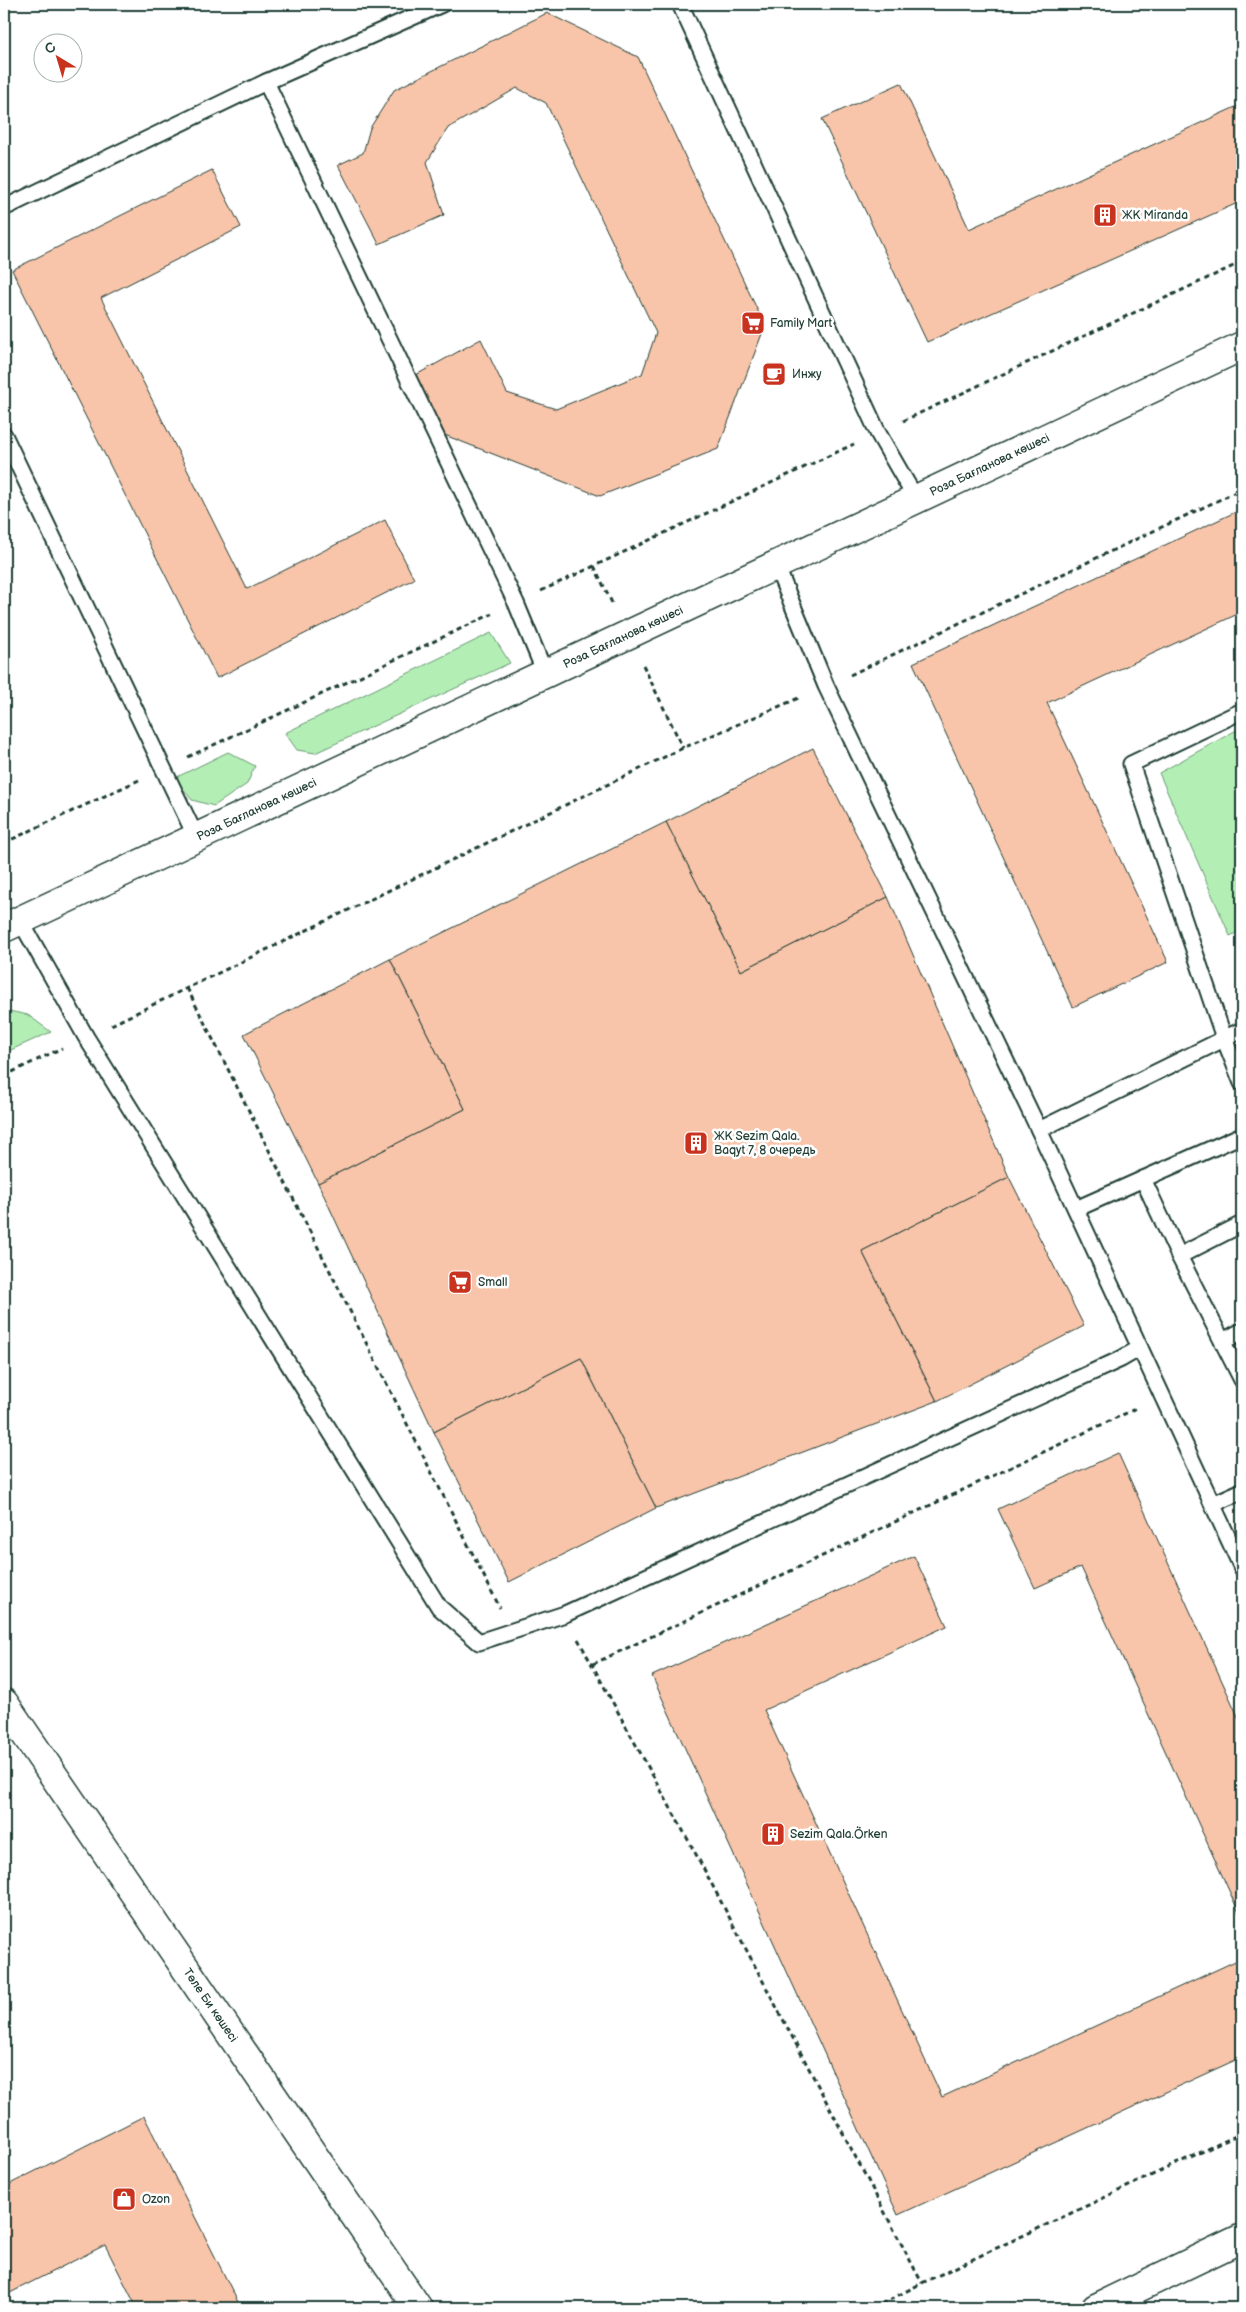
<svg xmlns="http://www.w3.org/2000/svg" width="1246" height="2312" viewBox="0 0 1246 2312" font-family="'Balsamiq Sans',sans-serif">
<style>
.green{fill:#b3efb5;stroke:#699674}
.building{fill:#f9c5aa;stroke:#1f3d34}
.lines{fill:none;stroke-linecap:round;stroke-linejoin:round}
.lane-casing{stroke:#1f3d34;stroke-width:19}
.street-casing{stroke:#1f3d34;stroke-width:31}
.secondary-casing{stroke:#1f3d34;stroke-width:31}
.path{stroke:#1f3d34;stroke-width:3;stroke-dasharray:5 4;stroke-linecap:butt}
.lane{stroke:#fff;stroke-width:15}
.street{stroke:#fff;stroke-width:28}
.secondary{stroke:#fff;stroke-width:28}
.labels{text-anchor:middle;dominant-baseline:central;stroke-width:5;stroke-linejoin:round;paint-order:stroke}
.poi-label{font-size:12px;fill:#1f3d34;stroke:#fff;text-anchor:start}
.street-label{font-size:12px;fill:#1f3d34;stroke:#fff}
</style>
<rect width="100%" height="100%" fill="#fff"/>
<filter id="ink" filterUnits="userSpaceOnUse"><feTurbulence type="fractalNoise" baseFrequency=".02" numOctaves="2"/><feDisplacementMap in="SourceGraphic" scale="10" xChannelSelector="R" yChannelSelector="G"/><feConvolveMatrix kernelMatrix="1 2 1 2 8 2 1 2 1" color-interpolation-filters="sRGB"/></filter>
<g filter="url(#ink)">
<!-- green -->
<g class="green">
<path d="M491,633L510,663L315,753L297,750L285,733Z"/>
<path d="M1242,727V930L1230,936L1159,773Z"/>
<path d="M228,752L255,766L247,784L214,806L192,800L175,778Z"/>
<path d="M4,1010L28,1015L51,1032L4,1053Z"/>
</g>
<!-- building -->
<g class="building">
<path d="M547,13L638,57L765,326L718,449L600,496L442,434L416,375L481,339L507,393L556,409L642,374L656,333L546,103L517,88L448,128L427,162L444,215L379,244L338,165L363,153L370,128L394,90Z"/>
<path d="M901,83L969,229L1242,104V201L927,342L822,119Z"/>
<path d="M212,170L241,227L101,298L247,589L385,520L414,579L217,678L12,270Z"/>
<path d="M1242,509V612L1047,703L1168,962L1073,1007L913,663Z"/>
<path d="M813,748L888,897L741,971L666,822Z"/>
<path d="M666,822L741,971L888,897L1009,1177L862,1251L937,1401L656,1508L581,1358L434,1432L318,1183L465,1109L390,959Z"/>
<path d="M390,959L465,1109L318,1183L244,1034Z"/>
<path d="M1009,1177L1084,1326L937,1401L862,1251Z"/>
<path d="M581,1358L656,1508L509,1582L434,1432Z"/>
<path d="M1118,1453L1242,1725V1919L1081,1567L1035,1588L998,1509Z"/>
<path d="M914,1556L947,1626L764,1710L942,2097L1242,1958V2057L898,2215L652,1676Z"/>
<path d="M144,2116L241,2308H137L105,2245L4,2296V2187Z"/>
</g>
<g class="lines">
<!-- lane casing -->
<g class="lane-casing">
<g id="lane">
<path d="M442,4L266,82L516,603L545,673"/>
<path d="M680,4L878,433L916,499"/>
<path d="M4,208L266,82"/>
<path d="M4,435L196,837"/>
<path d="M776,565L826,686L1039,1130L1242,1030"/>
<path d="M1242,711L1131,764L1224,1038L1242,1083"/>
<path d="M20,920L86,1037L439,1607L479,1642L565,1614L1121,1359L1140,1348"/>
<path d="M1039,1130L1242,1568"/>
<path d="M1143,1179L1179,1256L1242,1380"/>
<path d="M1076,1209L1242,1135"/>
<path d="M1179,1256L1242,1224"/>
<path d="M1223,1341L1242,1331"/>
<path d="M1213,1504L1242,1491"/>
</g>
</g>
<!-- street casing -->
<g class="street-casing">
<g id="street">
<path id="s1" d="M4,1703L418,2308"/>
<path d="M1096,2308L1242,2238"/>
</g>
</g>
<!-- secondary casing -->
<g class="secondary-casing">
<g id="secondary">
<path id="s2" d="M4,928L1242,346"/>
</g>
</g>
<!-- path -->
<g class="path">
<path d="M903,421L1242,262"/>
<path d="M594,566L613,605"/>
<path d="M541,591L854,444"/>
<path d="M643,665L683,748"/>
<path d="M850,675L1242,489"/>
<path d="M188,757L492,614"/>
<path d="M4,843L139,780"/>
<path d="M187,988L500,1608"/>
<path d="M111,1025L683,748L801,697"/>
<path d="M4,1076L62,1048"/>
<path d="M578,1639L698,1858L922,2283"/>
<path d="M593,1664L1137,1408"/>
<path d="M874,2308L922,2283L1242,2133"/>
</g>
<!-- lane -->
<use href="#lane" class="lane"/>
<!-- street -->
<use href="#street" class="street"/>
<!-- secondary -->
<use href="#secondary" class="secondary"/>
</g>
</g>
<!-- icons -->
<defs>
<g id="building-square" transform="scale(1.25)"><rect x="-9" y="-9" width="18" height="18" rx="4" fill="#c8321e" stroke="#fff"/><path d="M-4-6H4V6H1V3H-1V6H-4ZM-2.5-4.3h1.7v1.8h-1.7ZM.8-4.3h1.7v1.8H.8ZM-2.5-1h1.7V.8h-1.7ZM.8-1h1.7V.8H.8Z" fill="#fff"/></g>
<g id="supermarket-square" transform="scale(1.25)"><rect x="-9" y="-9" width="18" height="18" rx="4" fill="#c8321e" stroke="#fff"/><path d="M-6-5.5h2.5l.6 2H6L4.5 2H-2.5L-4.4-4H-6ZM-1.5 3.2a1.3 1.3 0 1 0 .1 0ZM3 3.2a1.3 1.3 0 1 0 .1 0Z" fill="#fff"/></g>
<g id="cafe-square" transform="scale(1.25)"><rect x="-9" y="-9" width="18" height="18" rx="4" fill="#c8321e" stroke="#fff"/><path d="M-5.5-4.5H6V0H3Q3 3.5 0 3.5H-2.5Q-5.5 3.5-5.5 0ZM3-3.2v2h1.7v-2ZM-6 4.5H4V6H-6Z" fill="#fff"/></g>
<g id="shop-square" transform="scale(1.25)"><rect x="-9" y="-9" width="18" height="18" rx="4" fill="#c8321e" stroke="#fff"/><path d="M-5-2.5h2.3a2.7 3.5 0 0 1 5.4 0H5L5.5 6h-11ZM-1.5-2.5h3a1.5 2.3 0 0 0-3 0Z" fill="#fff"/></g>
</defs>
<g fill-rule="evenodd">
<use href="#building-square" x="1105" y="215"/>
<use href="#supermarket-square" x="753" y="323"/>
<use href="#cafe-square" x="774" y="374"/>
<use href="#building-square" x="696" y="1143"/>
<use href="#supermarket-square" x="460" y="1282"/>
<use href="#building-square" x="773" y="1834"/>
<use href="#shop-square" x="124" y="2199"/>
</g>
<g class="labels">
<!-- poi labels -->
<g class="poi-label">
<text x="1122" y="215">ЖК Miranda</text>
<text x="770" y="323">Family Mart</text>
<text x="792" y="374">Инжу</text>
<text x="714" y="1136">ЖК Sezim Qala.<tspan x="714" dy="14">Baqyt 7, 8 очередь</tspan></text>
<text x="478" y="1282">Small</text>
<text x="790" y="1834">Sezim Qala.Örken</text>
<text x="142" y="2199">Ozon</text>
</g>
<!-- street labels -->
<g class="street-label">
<text stroke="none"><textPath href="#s2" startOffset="1089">Роза Бағланова көшесі</textPath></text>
<text stroke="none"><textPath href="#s2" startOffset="684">Роза Бағланова көшесі</textPath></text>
<text stroke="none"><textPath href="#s2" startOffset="279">Роза Бағланова көшесі</textPath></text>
<text stroke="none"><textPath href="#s1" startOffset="366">Төле Би көшесі</textPath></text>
</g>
</g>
<!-- margin -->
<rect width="1246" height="2312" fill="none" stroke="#fff" stroke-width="20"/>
<rect x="10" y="10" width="1226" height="2292" fill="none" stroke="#1f3d34" stroke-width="2" filter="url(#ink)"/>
<!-- north arrow -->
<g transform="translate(58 58) rotate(322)"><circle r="24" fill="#ffffff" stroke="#a5b1ae"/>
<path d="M0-4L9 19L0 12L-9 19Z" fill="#c8321e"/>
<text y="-8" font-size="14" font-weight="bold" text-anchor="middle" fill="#1f3d34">С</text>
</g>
</svg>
